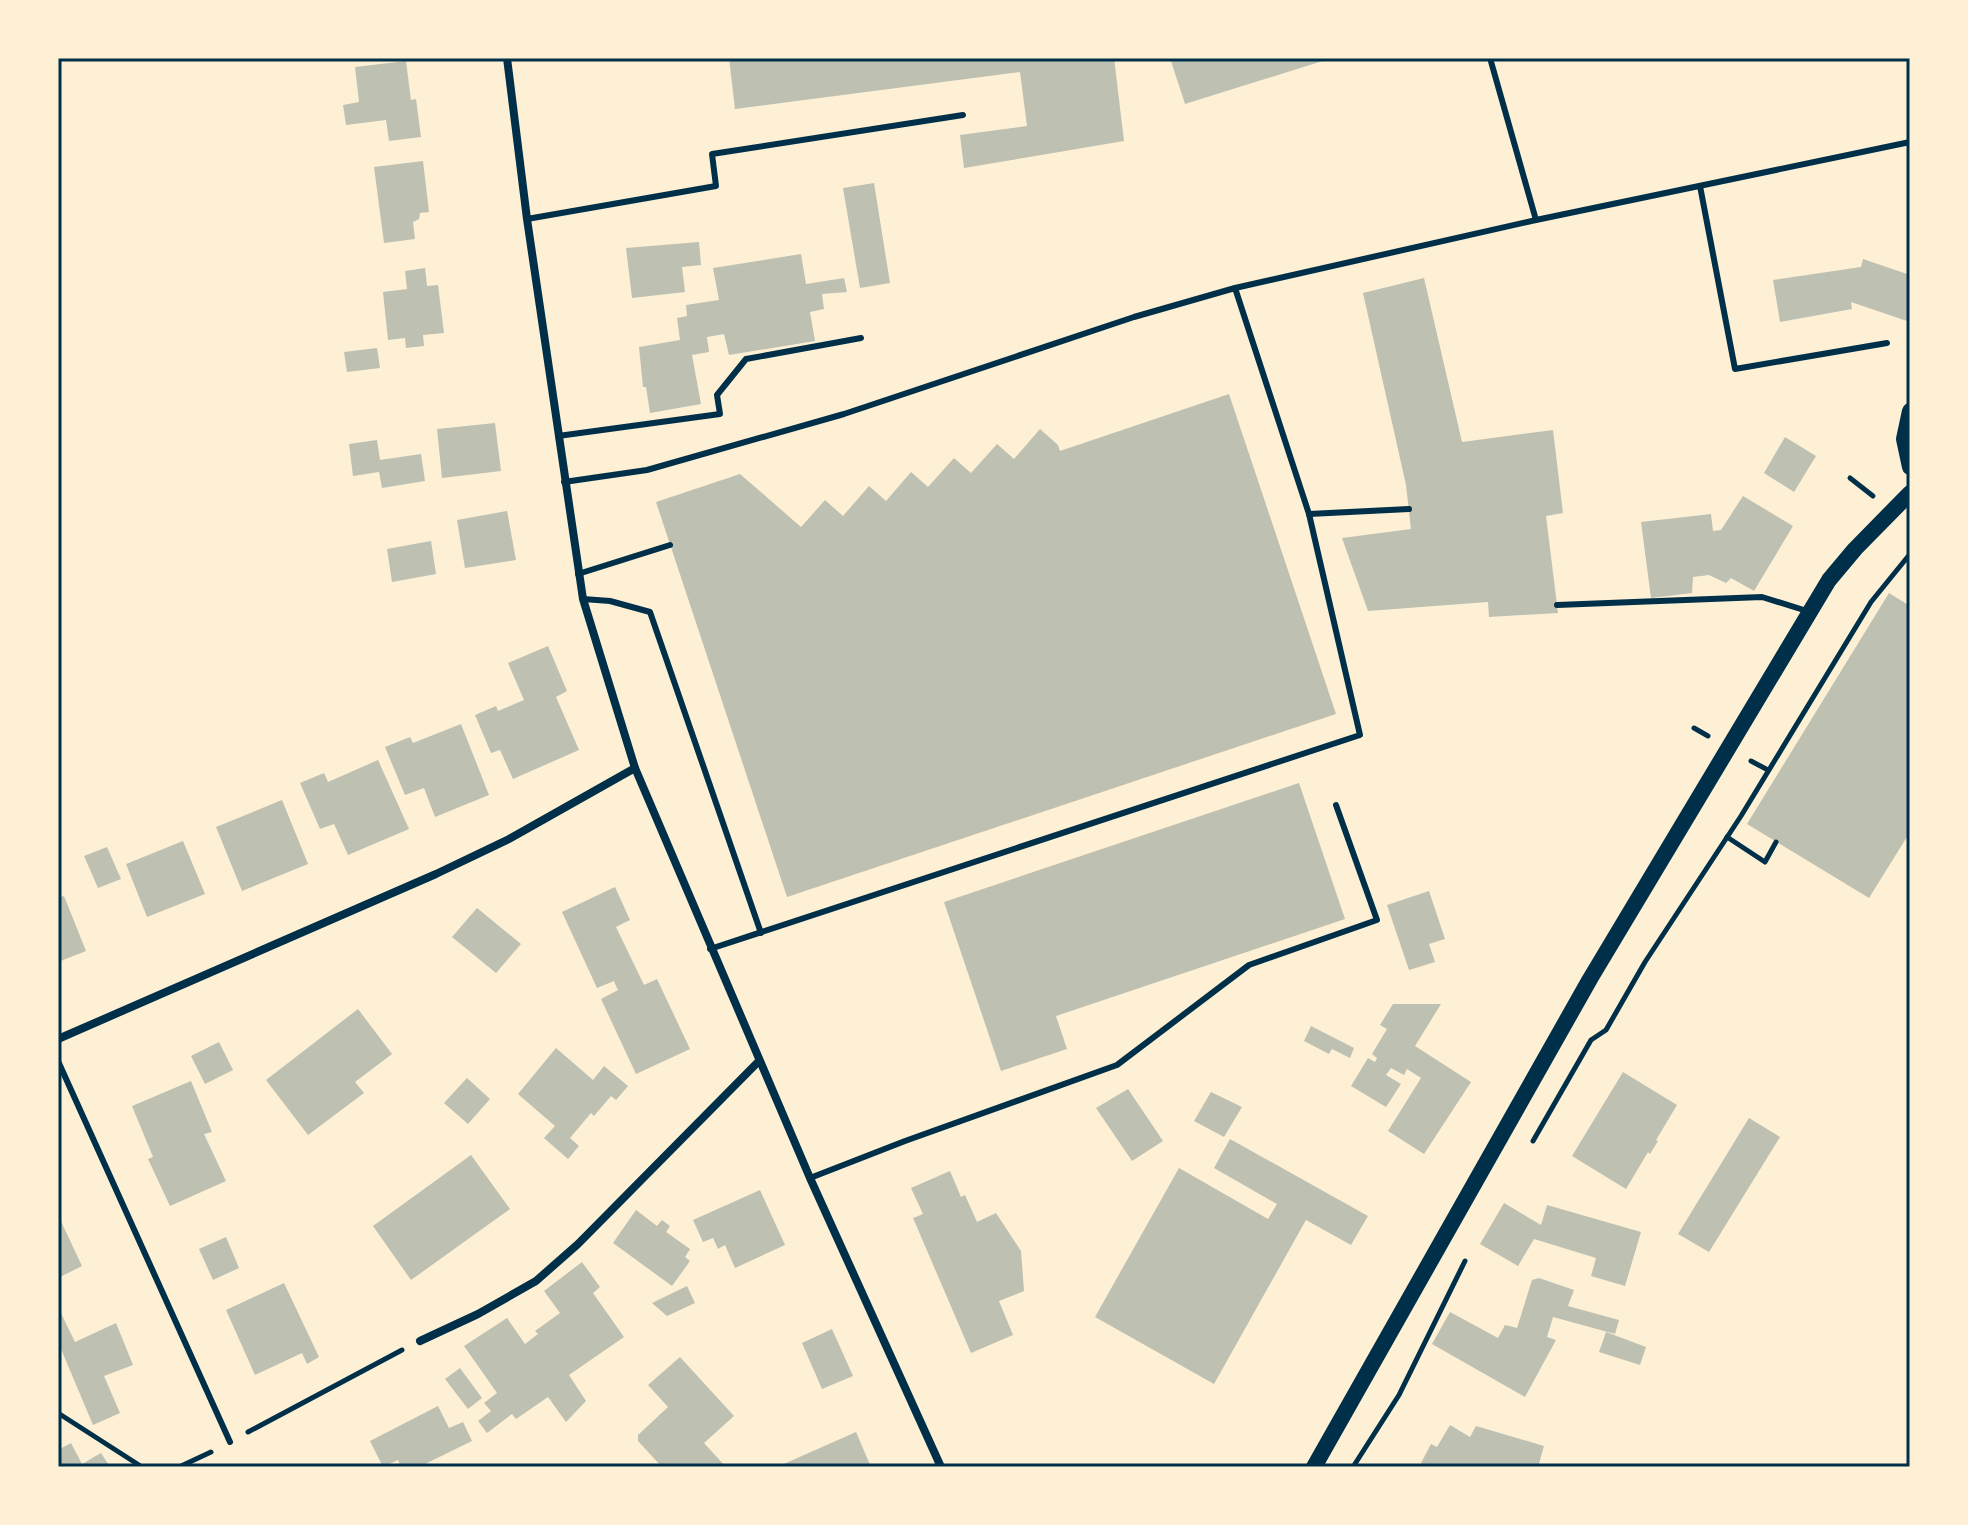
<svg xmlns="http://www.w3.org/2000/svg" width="1968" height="1525" viewBox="0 0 1968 1525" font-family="Spectral,serif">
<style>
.building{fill:#bec0b2}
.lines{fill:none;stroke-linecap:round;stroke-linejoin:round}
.path{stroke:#003049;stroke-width:5}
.service{stroke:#003049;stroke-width:6}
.minor{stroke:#003049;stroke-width:8}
.secondary{stroke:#003049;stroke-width:16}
.neatline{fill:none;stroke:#003049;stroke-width:3}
</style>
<rect width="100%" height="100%" fill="#fdf0d5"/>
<!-- building -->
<g class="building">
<path d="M729,58H1114L1124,141L964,168L960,135L1027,126L1020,72L735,109Z"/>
<path d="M1170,58H1328L1329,59L1185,104Z"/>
<path d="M406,61L411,100L416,99L421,137L389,141L386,120L346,125L343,105L359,102L355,67Z"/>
<path d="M423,161L429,212L420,213L419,219L413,222L415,239L384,243L374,167Z"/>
<path d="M874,183L890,283L860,288L843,188Z"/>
<path d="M699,242L701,265L682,267L685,292L632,298L626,248Z"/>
<path d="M801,254L806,284L844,278L847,292L822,294L824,309L810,312L815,341L729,355L724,334L707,337L709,352L692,355L701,404L650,413L646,387H643L639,347L680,340L677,318L687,316L686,305L719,300L713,268Z"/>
<path d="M1863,259L1910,275V322L1851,302L1852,309L1780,322L1773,280L1861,267Z"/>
<path d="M425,268L427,286L438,285L444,333L423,335L424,346L406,348L405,338L388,340L383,292L407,289L405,271Z"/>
<path d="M1424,278L1462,442L1553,430L1563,513L1546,516L1558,613L1489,617L1488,602L1368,611L1342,538L1411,529L1406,485L1363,293Z"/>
<path d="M377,348L380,368L347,372L344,352Z"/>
<path d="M1229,394L1336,714L787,897L656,502L740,474L801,527L825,500L843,516L869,486L886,501L911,472L928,487L954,458L971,473L997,444L1014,459L1040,429L1058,445L1060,451Z"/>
<path d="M495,423L501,471L442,478L437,429Z"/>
<path d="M1785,437L1816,456L1794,492L1764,473Z"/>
<path d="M377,440L380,460L421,454L425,481L382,488L379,472L353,476L349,444Z"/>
<path d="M1743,496L1793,526L1754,591L1731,578L1726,583L1709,575L1693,577L1692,593L1651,598L1641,522L1711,514L1713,531L1721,530Z"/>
<path d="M507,511L516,560L465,568L457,520Z"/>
<path d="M431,541L436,574L392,582L387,549Z"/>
<path d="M1889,593L1910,606V832L1869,898L1747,824Z"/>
<path d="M548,646L567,691L556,697L579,750L513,779L500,750L491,753L475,715L496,706L498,711L524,700L508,663Z"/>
<path d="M461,724L489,795L435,817L424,788L405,795L385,747L410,737L413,743Z"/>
<path d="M378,760L409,829L348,855L334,824L320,829L300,783L324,773L328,782Z"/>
<path d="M1299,783L1345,919L1056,1016L1067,1049L1001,1071L944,902Z"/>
<path d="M282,800L308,864L242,891L216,827Z"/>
<path d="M183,841L205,894L147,917L126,864Z"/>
<path d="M107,847L121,879L98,888L84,856Z"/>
<path d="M615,887L630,920L616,927L644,985L657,979L690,1049L636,1074L601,999L618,990L616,986L614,981L597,988L562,912Z"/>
<path d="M1429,891L1445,939L1429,944L1435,962L1409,970L1387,905Z"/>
<path d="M64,896L86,951L58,962V898Z"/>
<path d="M477,908L521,944L496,973L452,937Z"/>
<path d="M1393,1004H1441L1415,1046L1471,1082L1424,1154L1388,1131L1421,1078L1407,1069L1404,1075L1391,1068L1386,1075L1401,1084L1386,1107L1351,1086L1368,1058L1375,1062L1377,1058L1372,1054L1387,1029L1380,1025Z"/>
<path d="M358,1009L392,1054L355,1082L364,1093L308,1135L266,1080Z"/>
<path d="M1311,1026L1354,1048L1350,1058L1332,1049L1329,1054L1304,1041Z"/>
<path d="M219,1042L233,1070L205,1084L191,1056Z"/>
<path d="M556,1048L593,1080L604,1066L628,1086L616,1100L611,1096L594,1116L591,1113L570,1138L579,1146L568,1159L544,1138L555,1126L518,1094Z"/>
<path d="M1623,1072L1677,1105L1656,1140L1658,1141L1650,1154L1648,1152L1626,1189L1572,1156Z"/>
<path d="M467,1078L490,1099L468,1124L444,1103Z"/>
<path d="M191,1081L212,1132L204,1134L226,1181L170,1206L148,1159L153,1157L132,1106Z"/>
<path d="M1128,1089L1163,1141L1132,1161L1096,1108Z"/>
<path d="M1211,1092L1242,1107L1224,1137L1194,1121Z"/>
<path d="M1749,1118L1780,1137L1709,1252L1678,1234Z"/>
<path d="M1230,1139L1368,1216L1351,1245L1306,1220L1214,1384L1095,1317L1179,1168L1268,1219L1277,1204L1214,1168Z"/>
<path d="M471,1155L510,1209L411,1280L373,1226Z"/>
<path d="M950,1171L961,1197L965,1195L977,1222L996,1213L1021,1251L1024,1291L999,1301L1013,1335L971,1353L913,1218L923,1214L911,1188Z"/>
<path d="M760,1190L785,1245L735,1268L725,1245L718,1249L713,1238L703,1242L693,1220Z"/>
<path d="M1504,1203L1541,1225L1547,1205L1641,1232L1625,1286L1591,1276L1596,1258L1534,1239L1518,1266L1480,1244Z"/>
<path d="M636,1210L657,1226L662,1220L670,1226L666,1232L690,1249L685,1257L690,1261L672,1286L613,1243Z"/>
<path d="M58,1215L82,1266L58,1278Z"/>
<path d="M226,1237L239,1268L213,1280L199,1249Z"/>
<path d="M582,1262L600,1287L593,1293L624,1337L569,1375L586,1401L566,1422L548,1397L516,1419L512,1414L487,1433L478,1421L491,1411L484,1403L497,1393L464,1346L507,1318L525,1344L538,1334L535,1331L560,1313L544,1291Z"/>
<path d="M1539,1278L1574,1290L1568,1306L1619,1320L1615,1334L1553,1317L1547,1337L1556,1340L1525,1397L1432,1344L1450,1312L1498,1338L1505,1325L1517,1328L1532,1280Z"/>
<path d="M284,1283L319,1357L307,1364L302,1353L255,1375L226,1310Z"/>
<path d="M687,1286L695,1303L667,1316L652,1303Z"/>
<path d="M58,1307L75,1342L116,1323L133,1365L104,1376L120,1413L93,1425L61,1349L58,1351Z"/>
<path d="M832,1329L853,1376L822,1389L802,1343Z"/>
<path d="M1606,1332L1646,1347L1640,1365L1599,1352Z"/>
<path d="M680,1357L734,1416L704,1443L726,1467H662L638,1441V1435L668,1407L648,1385Z"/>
<path d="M460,1368L482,1398L468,1409L445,1379Z"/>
<path d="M438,1406L449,1428L463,1422L472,1441L419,1467H401L398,1460L383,1467L370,1441Z"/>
<path d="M1450,1425L1470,1437L1476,1426L1544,1446L1538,1467H1426L1421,1463L1431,1444L1437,1447Z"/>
<path d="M856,1432L871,1467H777Z"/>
<path d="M71,1443L82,1464L101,1453L110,1467H63L58,1459V1450Z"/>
</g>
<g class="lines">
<!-- path -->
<g class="path">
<path d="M1909,58L1910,62"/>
<path d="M1850,478L1873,496"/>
<path d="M1694,728L1708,736"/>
<path d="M1751,761L1768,770"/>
<path d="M1727,837L1765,862L1776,842"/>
<path d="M1533,1141L1591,1040L1606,1030L1645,962L1741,816L1871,602L1910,554"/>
<path d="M58,1413L142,1467"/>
<path d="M248,1432L402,1350"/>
<path d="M179,1467L211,1452"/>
<path d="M1353,1467L1399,1395L1465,1261"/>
</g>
<!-- service -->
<g class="service">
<path d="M1490,58L1536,220"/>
<path d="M1700,186L1735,369L1887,343"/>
<path d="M527,219L716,186L712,154L963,115"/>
<path d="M1235,288L1536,220L1910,142"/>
<path d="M558,436L720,414L717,395L746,359L861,338"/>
<path d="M564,482L647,470L844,414L1134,317L1235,288L1309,514L1360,735L710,949"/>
<path d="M1309,514L1409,509"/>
<path d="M578,574L670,545"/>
<path d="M583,599L610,601L650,612L761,933"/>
<path d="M1557,605L1762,597L1807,611"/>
<path d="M58,1061L230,1442"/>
<path d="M810,1178L905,1141L1117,1065L1249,965L1377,920L1336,805"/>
</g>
<!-- minor -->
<g class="minor">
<path d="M507,58L527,219L583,599L635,768L810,1178L941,1467"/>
<path d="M58,1039L436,874L509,839L635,768"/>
<path d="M420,1341L478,1314L536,1281L578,1244L759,1061"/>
</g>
<!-- secondary -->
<g class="secondary">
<path d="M1910,411L1904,439L1910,467"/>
<path d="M1314,1467L1590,979L1829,580L1855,549L1910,493"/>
</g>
</g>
<!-- border -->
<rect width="1968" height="1525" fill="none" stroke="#fdf0d5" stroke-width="120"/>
<rect x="60" y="60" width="1848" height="1405" class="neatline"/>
</svg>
